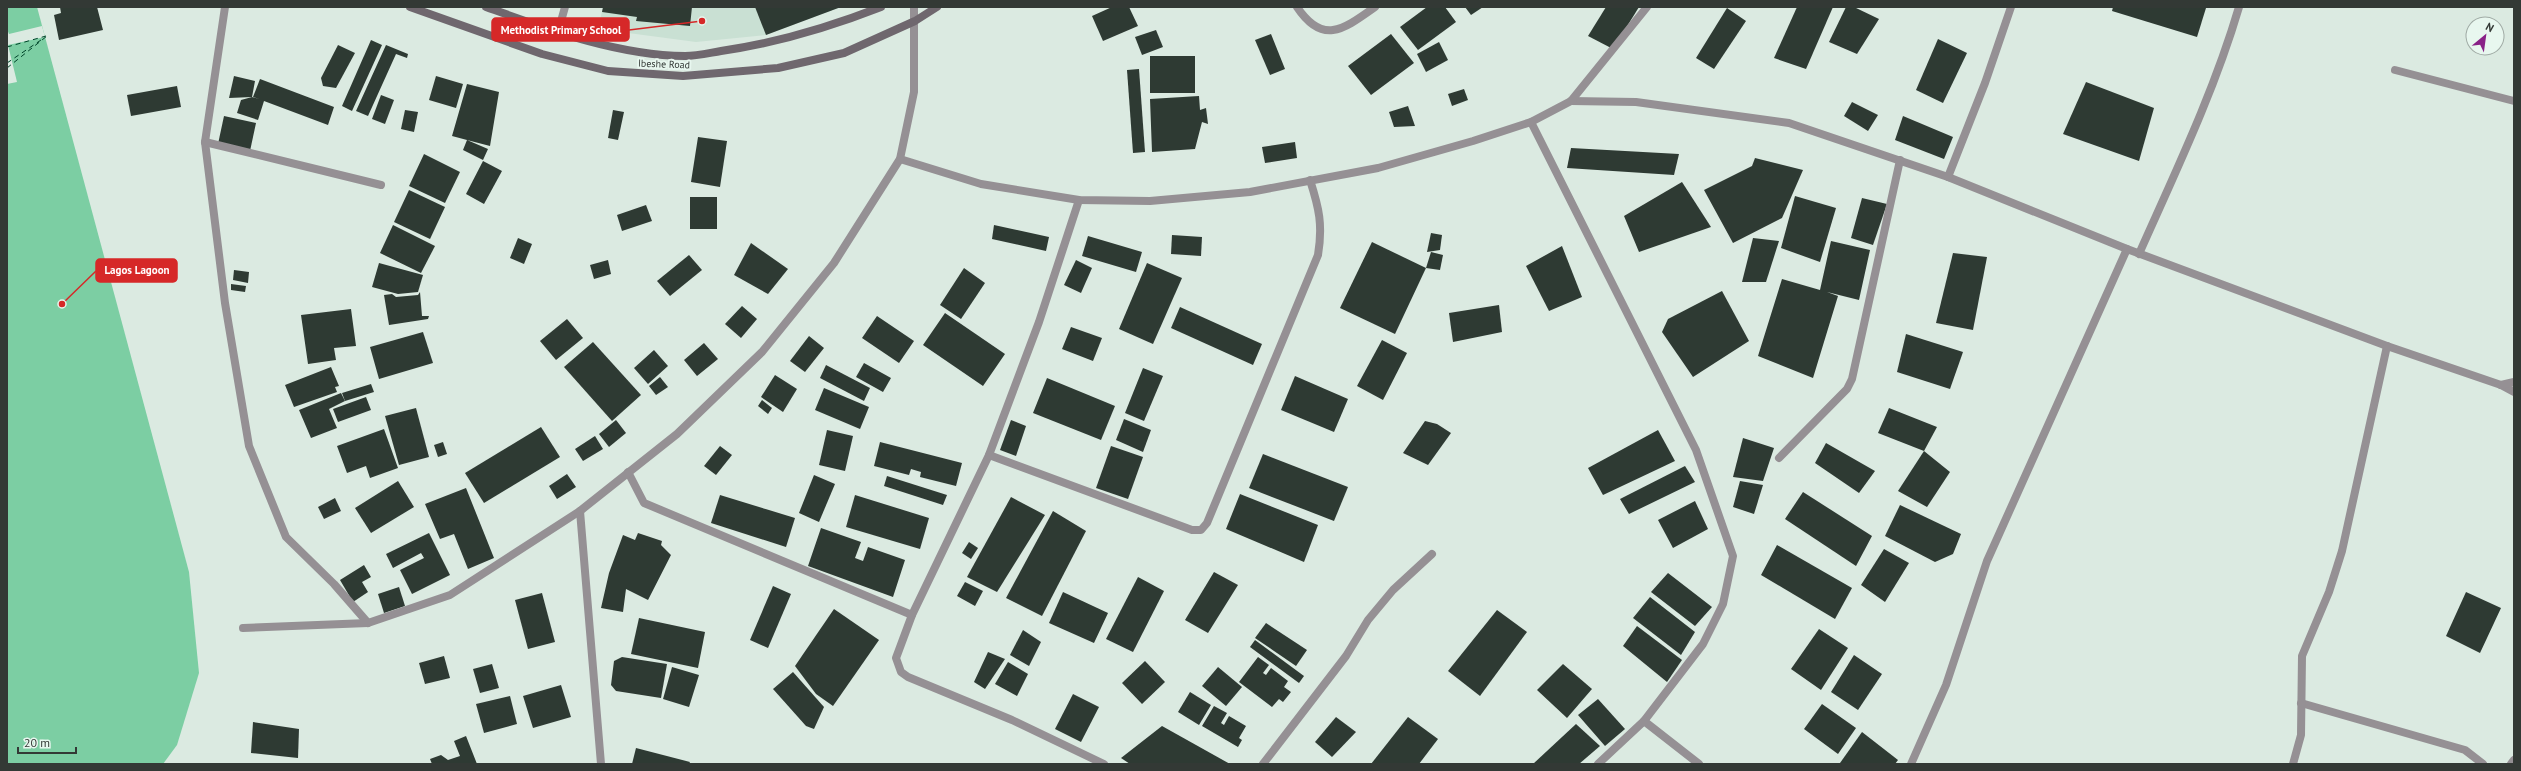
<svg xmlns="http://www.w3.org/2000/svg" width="2521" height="771" viewBox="0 0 2521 771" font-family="'PT Sans',sans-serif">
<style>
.built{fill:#c9e0d3}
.water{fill:#7ccea3}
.pier{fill:#dbeae1}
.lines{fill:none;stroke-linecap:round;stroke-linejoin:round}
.ferry{stroke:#00452a;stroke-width:1;stroke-dasharray:5 4;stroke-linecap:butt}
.building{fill:#2e3a33}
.service{stroke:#959094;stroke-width:8}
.minor{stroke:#959094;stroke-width:8}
.secondary{stroke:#6f676e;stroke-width:8}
.labels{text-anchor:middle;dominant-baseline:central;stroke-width:4;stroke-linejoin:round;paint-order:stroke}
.street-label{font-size:10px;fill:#333935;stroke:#e8f7ef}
.leader{fill:none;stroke:#d62828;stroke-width:1.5}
.callout-dot{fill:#d62828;stroke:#e8f7ef;stroke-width:1.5}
.callout{fill:#d62828;stroke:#d62828;stroke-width:1.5}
.callout-label{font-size:11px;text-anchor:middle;font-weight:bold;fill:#fff}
</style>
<rect width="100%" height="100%" fill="#dbeae1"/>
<!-- built -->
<path class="built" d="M603,7H841L766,35L696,42L598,29Z"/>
<!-- water -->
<path class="water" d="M7,7H37L189,572L199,673L177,745L163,764H7Z"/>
<!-- pier -->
<path class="pier" d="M42,26L45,37L8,45L17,82L7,84V29L9,34Z"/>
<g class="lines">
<!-- ferry -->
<g class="ferry">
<path d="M7,47L46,36"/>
<path d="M7,63L41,40"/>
<path d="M7,68L47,36"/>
</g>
</g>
<!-- building -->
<g class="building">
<path d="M60,7H97L103,30L59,40L54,15L61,13Z"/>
<path d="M603,7H692L690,26L636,21L637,17L602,12Z"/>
<path d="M755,7H841L766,35Z"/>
<path d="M1112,7H1129L1138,26L1103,41L1092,16Z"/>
<path d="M1427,7H1445L1456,22L1418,50L1400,27Z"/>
<path d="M1465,7H1483L1471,15Z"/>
<path d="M1606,7H1639L1613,49L1588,36Z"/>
<path d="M1797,7H1833L1806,69L1774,58Z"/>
<path d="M1846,7H1854L1879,19L1857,54L1829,42Z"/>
<path d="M2113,7H2202L2206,8L2197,37L2112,11Z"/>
<path d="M1727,8L1746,21L1714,69L1696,58Z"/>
<path d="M1156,30L1163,47L1142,55L1135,37Z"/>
<path d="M1271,34L1285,69L1270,75L1255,40Z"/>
<path d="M1391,34L1414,63L1371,95L1348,66Z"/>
<path d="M1938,39L1967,53L1943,103L1916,90Z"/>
<path d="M371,40L382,45L352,111L342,106Z"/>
<path d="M1439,42L1448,60L1426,72L1417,54Z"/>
<path d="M338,45L355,53L336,88L323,86L321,78Z"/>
<path d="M386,45L408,54L407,58L396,54L368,116L356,111Z"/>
<rect x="1150" y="56" width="45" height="37"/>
<path d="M1139,69L1145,152L1133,153L1127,70Z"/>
<path d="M234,76L255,81L252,97L229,98Z"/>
<path d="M436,76L463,84L456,108L429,100Z"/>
<path d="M260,79L334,107L328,125L264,101L258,120L237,113L241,100L252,97L259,99L253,97Z"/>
<path d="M2086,82L2154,108L2139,161L2063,134Z"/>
<path d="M467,84L499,92L490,146L467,140L488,149L483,160L463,150L467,140L452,136Z"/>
<path d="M177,86L181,107L131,116L127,95Z"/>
<path d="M1464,89L1468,100L1452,106L1448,94Z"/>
<path d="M381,95L394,100L385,124L372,119Z"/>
<path d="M1199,96L1200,110L1206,108L1208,124L1202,122L1195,149L1152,152L1150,99Z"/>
<path d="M1852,102L1878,115L1868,131L1844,116Z"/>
<path d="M1408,106L1415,126L1394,127L1389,112Z"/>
<path d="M405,110L418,112L414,132L401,129Z"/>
<path d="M613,110L624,112L618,140L608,138Z"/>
<path d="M224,116L256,123L250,151L218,144Z"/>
<path d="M1903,116L1953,137L1944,159L1895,140Z"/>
<path d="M698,137L727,141L720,187L691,182Z"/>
<path d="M1295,142L1297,158L1265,163L1262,147Z"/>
<path d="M1571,148L1679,154L1674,175L1567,168Z"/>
<path d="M424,154L460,172L445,203L409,186Z"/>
<path d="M1755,158L1803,170L1782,218L1733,243L1704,190L1752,166Z"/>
<path d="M483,161L502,171L484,204L466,194Z"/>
<path d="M1682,182L1711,227L1639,252L1624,216Z"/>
<path d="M409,190L445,207L430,239L394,222Z"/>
<path d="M1795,196L1836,208L1820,262L1781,248Z"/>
<rect x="690" y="197" width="27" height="32"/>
<path d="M1862,198L1887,204L1873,245L1851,238Z"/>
<path d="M646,205L652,221L622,231L617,215Z"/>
<path d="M393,225L435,246L421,273L380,253Z"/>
<path d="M994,225L1049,237L1046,251L992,239Z"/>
<path d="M1431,233L1442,235L1440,250L1427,252Z"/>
<path d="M1172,235L1202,237L1201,256L1171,254Z"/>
<path d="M1088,236L1142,252L1136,272L1082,256Z"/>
<path d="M518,238L532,244L524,264L510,258Z"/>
<path d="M1753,238L1779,241L1766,282H1742Z"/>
<path d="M1831,241L1870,250L1859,300L1827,292L1838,296L1813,378L1758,356L1782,279L1820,290Z"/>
<path d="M1372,242L1426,268L1395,334L1340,308Z"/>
<path d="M751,243L788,269L768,294L734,275Z"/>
<path d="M1562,246L1582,297L1549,311L1526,266Z"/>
<path d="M1431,252L1443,255L1440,270L1426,268Z"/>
<path d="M1953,253L1987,257L1973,330L1936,323Z"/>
<path d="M689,255L702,270L670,296L657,281Z"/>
<path d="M608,260L611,274L594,279L590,265Z"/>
<path d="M1076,260L1092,268L1081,293L1064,285Z"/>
<path d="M379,263L423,275L418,292L398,294L372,287Z"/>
<path d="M1147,263L1182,278L1153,344L1119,329Z"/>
<path d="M964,268L985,283L961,319L940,305Z"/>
<path d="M234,270L249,272L248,283L233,280Z"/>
<path d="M231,284L246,286L245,292L231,290Z"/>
<path d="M1722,291L1749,341L1693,377L1662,332L1668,319Z"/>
<path d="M420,292L422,316H429L428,319L389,325L384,295L392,294L396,297L418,295Z"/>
<path d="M1499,305L1502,332L1453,342L1449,313Z"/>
<path d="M742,306L757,319L741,338L725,324Z"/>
<path d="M1180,307L1262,344L1253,365L1171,328Z"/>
<path d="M351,309L356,346L334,348L336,360L308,364L301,315Z"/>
<path d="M945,313L1005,354L983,386L923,345Z"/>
<path d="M877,316L914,341L899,363L862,338Z"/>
<path d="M567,319L583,338L556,360L540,341Z"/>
<path d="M1071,327L1102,338L1093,361L1062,349Z"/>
<path d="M423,332L433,363L379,379L370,347Z"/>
<path d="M1906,334L1963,352L1950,389L1897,372Z"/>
<path d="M809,336L824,348L805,372L790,361Z"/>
<path d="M1382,340L1407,353L1383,400L1357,386Z"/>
<path d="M593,342L641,395L612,421L564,367Z"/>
<path d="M704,343L718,359L697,376L684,360Z"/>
<path d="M654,350L668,366L648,384L634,368Z"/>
<path d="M864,363L891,378L883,392L856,377Z"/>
<path d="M826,365L870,388L864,401L820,378Z"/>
<path d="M331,367L339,386L335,387L337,392L294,407L285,385Z"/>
<path d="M1143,368L1163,376L1144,421L1125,413Z"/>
<path d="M775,375L797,389L783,412L761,397Z"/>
<path d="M1295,376L1348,399L1334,432L1281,410Z"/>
<path d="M660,377L668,387L656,395L649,386Z"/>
<path d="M1047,378L1115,406L1101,440L1033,413Z"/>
<path d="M371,384L374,392L345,401L342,393Z"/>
<path d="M824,388L869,407L860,429L815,410Z"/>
<path d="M341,393L345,401L329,409L337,428L311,438L299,410Z"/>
<path d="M366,397L371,410L338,422L333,409Z"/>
<path d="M762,400L772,408L768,414L758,406Z"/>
<path d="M416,408L429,457L399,465L385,416Z"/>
<path d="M1889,408L1937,427L1924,451L1878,433Z"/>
<path d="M1124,419L1151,430L1143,452L1116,440Z"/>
<path d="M616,420L626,433L609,447L599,434Z"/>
<path d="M1011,420L1026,426L1016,456L1000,450Z"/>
<path d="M1425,421L1437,424L1451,433L1428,465L1403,453Z"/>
<path d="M541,427L560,457L484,503L465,473Z"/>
<path d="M384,429L398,468L370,478L366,466L347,473L337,446Z"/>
<path d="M827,430L853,436L845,471L819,465Z"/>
<path d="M1658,430L1675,461L1603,495L1588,468Z"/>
<path d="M595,436L603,449L583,461L575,449Z"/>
<path d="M1743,438L1774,448L1763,481L1733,477Z"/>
<path d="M443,442L447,454L438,457L434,445Z"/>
<path d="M880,442L962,463L956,486L920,477L921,472L911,469L909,475L874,466Z"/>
<path d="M1826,443L1875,471L1859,493L1815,463Z"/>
<path d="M720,446L732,455L716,475L704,466Z"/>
<path d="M1111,446L1143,457L1128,499L1096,488Z"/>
<path d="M1924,451L1950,472L1927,507L1898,491Z"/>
<path d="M1263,454L1348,487L1334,521L1249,488Z"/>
<path d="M1685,466L1695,482L1629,514L1620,499Z"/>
<path d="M567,474L576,487L557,499L549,486Z"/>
<path d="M814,475L835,484L819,522L799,513Z"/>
<path d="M887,476L947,495L943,505L884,486Z"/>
<path d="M398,481L414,507L371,533L355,508Z"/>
<path d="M1740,481L1763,485L1754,514L1733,507Z"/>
<path d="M466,488L494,558L468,569L454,534L440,539L425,504Z"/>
<path d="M1803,492L1872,536L1856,566L1785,519Z"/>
<path d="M1240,494L1318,525L1304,562L1226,529Z"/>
<path d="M720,495L795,518L786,547L711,523Z"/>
<path d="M855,495L929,518L920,549L846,527Z"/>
<path d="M1011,497L1045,515L997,592L967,577Z"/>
<path d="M335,498L341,511L324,519L318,507Z"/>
<path d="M1695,501L1708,529L1673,548L1658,520Z"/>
<path d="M1900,505L1961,534L1953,554L1935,562L1885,536Z"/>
<path d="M1053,511L1086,531L1042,616L1006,598Z"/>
<path d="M821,528L861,542L855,558L863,561L868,547L905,560L893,597L808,566Z"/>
<path d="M429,533L450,575L412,594L400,570L424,558L421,553L393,568L386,554Z"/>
<path d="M638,533L662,541L661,545L671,555L648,600L626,589L623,612L601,608L609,573L623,535L635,540Z"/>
<path d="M969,542L978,548L971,559L962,553Z"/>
<path d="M1777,545L1852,588L1835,619L1761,575Z"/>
<path d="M1884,549L1909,563L1885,602L1861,585Z"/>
<path d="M364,565L371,577L362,582L368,592L353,602L340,580Z"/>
<path d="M1214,572L1238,585L1208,633L1185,620Z"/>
<path d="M1668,573L1712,607L1695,626L1651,592Z"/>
<path d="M1138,577L1164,591L1133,652L1106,639Z"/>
<path d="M965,582L983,591L975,606L957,596Z"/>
<path d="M773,586L791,594L768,648L750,640Z"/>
<path d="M399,587L405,606L384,613L378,594Z"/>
<path d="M1063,592L1108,613L1094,643L1049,623Z"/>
<path d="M2466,592L2501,608L2480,653L2446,636Z"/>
<path d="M542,593L555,642L528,649L515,600Z"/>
<path d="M1650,597L1695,632L1681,655L1633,618Z"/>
<path d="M834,609L879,640L833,706L816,694L795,666Z"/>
<path d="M1497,610L1527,632L1480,696L1448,671Z"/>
<path d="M639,618L705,632L698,668L631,654Z"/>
<path d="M1266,623L1307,650L1296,666L1255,638Z"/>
<path d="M1637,626L1682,660L1667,682L1623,646Z"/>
<path d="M1819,629L1848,648L1821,690L1791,669Z"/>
<path d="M1023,630L1041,642L1029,666L1010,655Z"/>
<path d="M1255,640L1304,676L1299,683L1250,647Z"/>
<path d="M988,652L1005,659L985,689L974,682Z"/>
<path d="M1854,655L1882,674L1858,710L1831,692Z"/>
<path d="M444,656L450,678L425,684L419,663Z"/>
<path d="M622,657L667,664L661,698L616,691L611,685L614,661Z"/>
<path d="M1258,657L1269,665L1263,673L1266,675L1271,668L1288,681L1284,687L1291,692L1283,702L1279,699L1272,707L1239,682Z"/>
<path d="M1145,661L1165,682L1142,704L1122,683Z"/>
<path d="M1008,662L1028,674L1017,696L995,684Z"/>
<path d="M492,664L499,688L480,693L473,669Z"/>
<path d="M1563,664L1592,689L1567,718L1537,690Z"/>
<path d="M672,667L699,675L689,707L663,699Z"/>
<path d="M1218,667L1242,687L1226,706L1202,686Z"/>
<path d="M793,672L824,707L814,729L806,726L773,689Z"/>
<path d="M561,685L571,717L533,728L523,696Z"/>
<path d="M1190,692L1211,705L1199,725L1178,712Z"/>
<path d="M1073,694L1099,707L1081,742L1055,729Z"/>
<path d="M510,696L517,724L484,733L476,704Z"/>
<path d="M1598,699L1625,729L1605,746L1578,715Z"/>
<path d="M1822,704L1856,728L1838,754L1804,729Z"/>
<path d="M1214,706L1227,713L1221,723L1224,725L1229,716L1246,726L1239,738L1242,740L1238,747L1202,726Z"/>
<path d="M1336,717L1356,732L1332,757L1315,742Z"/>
<path d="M1408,717L1438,739L1419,764H1371Z"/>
<path d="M253,722L299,729L298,758L251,753Z"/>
<path d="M1576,724L1600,746L1579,764H1533Z"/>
<path d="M1162,726L1230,764H1130L1121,758Z"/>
<path d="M1862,732L1898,760L1895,764L1840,763Z"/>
<path d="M466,736L477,764H432L430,759L441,755L448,760L460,756L454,741Z"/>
<path d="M636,748L690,762L689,764H632Z"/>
</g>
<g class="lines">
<!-- service -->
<path class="service" d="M2395,70L2514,101"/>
<!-- minor -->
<g class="minor">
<path d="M225,7L205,142L225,303L249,446L286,537L334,584L368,623"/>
<path d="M1297,7C1323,46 1344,29 1375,7"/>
<path d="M558,32L565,7"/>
<path d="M1571,101L1636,102L1789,123L1948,177L2127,249L2387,346L2501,385L2514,392"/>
<path d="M1531,122L1696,450L1733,556L1723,604L1703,644L1644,721L1598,764"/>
<path d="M205,142L381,185"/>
<path d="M900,159L981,184L1079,200L1150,201L1250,192L1378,168L1473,141L1531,122L1571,101L1647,7"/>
<path d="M1948,177L1985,83L2011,7"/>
<path d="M1079,200L1039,322L989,455L912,615L896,658L901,672L908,677L1012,720L1104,764"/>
<path d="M2139,254C2175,173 2214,92 2239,7"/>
<path d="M2501,385L2514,382"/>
<path d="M989,455L1192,530H1201L1207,523L1318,255C1323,225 1319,208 1310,180"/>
<path d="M1779,458L1847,389L1852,379L1900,160"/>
<path d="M628,472L644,503L912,615"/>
<path d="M580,511L601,764"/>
<path d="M243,628L368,623L450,595L580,511L677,434L762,352L834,263L900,159L914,92V7"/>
<path d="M2301,703L2465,750L2483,764"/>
<path d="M1644,721L1699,764"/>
<path d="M1263,764L1346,656L1368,620L1393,590L1432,554"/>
<path d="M1911,764L1946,685L1987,561L2127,249"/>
<path d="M2293,764L2301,735L2302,656L2329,592L2342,551L2387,346"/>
<path d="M2511,764L2514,760"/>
</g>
<!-- secondary -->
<g class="secondary">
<path d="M410,7L542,54L608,71L683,76L778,68L844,53L915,21L937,7"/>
<path d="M486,7C550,30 616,55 685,56C697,56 709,53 721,51C776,43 830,27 881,7"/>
</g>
</g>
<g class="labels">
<!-- street labels -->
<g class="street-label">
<text transform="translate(664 64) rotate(2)">Ibeshe Road</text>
</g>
</g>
<!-- callouts -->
<path class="leader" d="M702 21L629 30M62 304L96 271"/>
<g class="callout-dot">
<circle cx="702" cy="21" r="4"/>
<circle cx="62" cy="304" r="4"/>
</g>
<g class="callout">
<rect x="492" y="18" width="137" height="23" rx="4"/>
<rect x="96" y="259" width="81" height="23" rx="4"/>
</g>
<g class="callout-label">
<text x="561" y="34">Methodist Primary School</text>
<text x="137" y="274">Lagos Lagoon</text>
</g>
<!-- border -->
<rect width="2521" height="771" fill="none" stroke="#333935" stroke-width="16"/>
<!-- north arrow -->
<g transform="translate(2485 36) rotate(29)"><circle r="19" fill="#e8f7ef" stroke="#a0aba5"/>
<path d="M0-3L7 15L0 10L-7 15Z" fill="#892187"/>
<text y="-6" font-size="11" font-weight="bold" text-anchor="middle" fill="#333935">N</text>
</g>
<!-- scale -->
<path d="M18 747v6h58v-6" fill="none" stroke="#333935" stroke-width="2"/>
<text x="24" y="747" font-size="12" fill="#333935" stroke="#e8f7ef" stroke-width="3" paint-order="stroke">20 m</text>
</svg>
